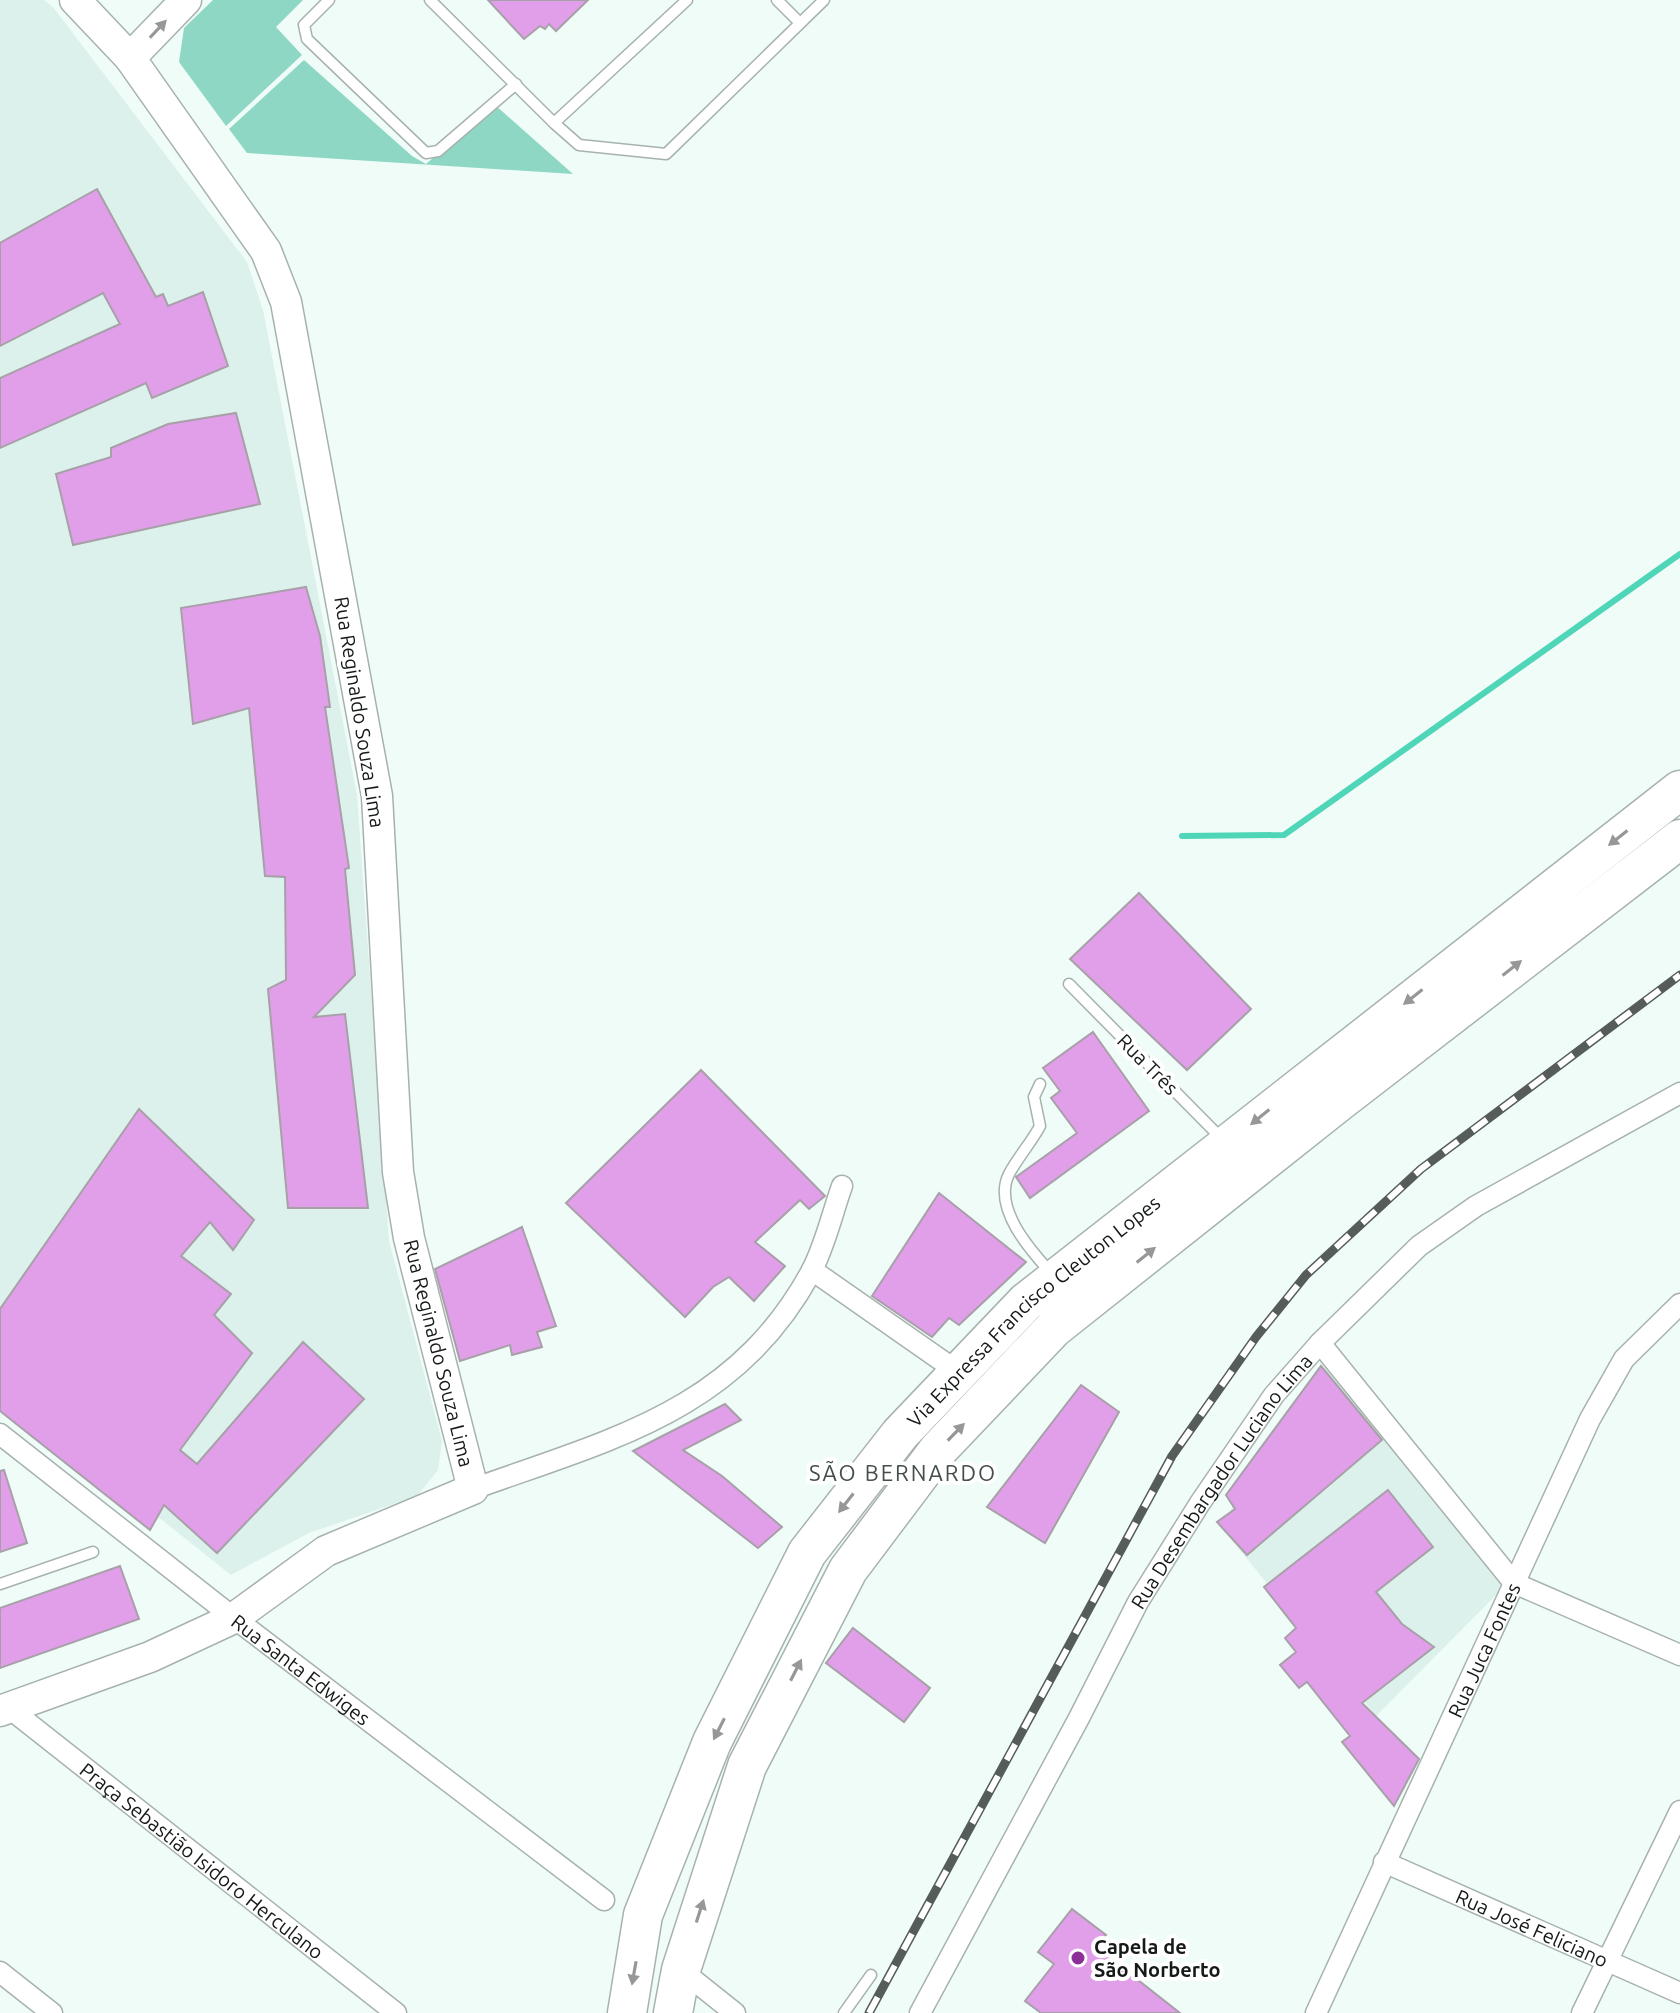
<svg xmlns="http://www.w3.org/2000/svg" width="1680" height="2013" viewBox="0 0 1680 2013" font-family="Ubuntu,sans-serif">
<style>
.built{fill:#dcf1eb}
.green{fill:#8ed7c4}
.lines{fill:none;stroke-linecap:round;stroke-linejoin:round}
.stream{stroke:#4fd5b8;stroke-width:6}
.building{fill:#e19fe9;stroke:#a7a0a8;stroke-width:2}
.lane-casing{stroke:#a7b2ae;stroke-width:13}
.street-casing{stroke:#a7b2ae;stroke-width:23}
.secondary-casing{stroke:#a7b2ae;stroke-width:33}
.highway-casing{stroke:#a7b2ae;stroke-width:41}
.lane{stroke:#fff;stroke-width:10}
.street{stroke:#fff;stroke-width:20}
.secondary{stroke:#fff;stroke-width:30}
.highway{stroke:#fff;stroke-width:38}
.rail-casing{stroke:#565c5a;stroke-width:9}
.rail{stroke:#fff;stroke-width:6;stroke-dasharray:18;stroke-linecap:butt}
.oneway{fill:#969897}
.poi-dot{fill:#8d2f99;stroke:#fff;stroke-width:3}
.labels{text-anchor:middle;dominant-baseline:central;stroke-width:8;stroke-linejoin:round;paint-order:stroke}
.street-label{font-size:20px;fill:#151918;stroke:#fff}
.poi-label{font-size:20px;font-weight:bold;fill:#151918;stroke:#fff;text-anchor:start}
.neighbourhood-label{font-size:22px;letter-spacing:2px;fill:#434d4a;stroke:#fff}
</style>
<rect width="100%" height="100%" fill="#f0fcf8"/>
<!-- built -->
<g class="built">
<path d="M0,0H44L53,7L247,262L263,310L357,795L389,1241L442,1441L438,1470L417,1496L309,1533L231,1575L0,1391Z"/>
<path d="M1330,1361L1507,1584L1376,1716L1220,1526Z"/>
</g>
<!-- green -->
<g class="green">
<path d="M213,0H303L276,27L302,55L226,126L179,62L184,28Z"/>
<path d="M304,60L412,156L426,164L495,105L573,174L247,153L229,129Z"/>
</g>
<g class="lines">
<!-- stream -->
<path class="stream" d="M1182,836L1284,835L1680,554"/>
</g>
<!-- building -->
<g class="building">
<path d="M488,0H588L556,31L549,24L545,29L540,26L524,39Z"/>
<path d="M97,189L156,297L163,294L168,306L203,292L228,366L152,398L146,383L0,448V378L120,324L103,293L0,346V243Z"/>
<path d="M236,413L260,504L73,545L56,474L111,457V448L168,424Z"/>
<path d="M306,587L320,636L330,707H325L349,868L345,869L355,975L314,1017L345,1014L368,1208H288L268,989L286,980L285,877L265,876L249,708L193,724L181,608Z"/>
<path d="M1139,893L1251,1009L1187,1070L1070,959Z"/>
<path d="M1093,1032L1149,1111L1030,1198L1016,1177L1077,1133L1051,1098L1060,1091L1043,1068Z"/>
<path d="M701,1070L825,1196L809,1209L800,1200L755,1242L785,1266L754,1301L729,1277L713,1287L685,1317L566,1203Z"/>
<path d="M139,1109L254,1220L233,1250L210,1222L181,1256L231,1294L214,1315L252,1353L180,1450L197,1464L303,1342L364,1399L217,1553L164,1505L150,1530L0,1411V1309Z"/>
<path d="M939,1193L1026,1262L959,1325L949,1318L932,1337L872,1296Z"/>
<path d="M522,1227L556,1326L537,1332L542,1347L512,1355L510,1345L460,1361L435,1269Z"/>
<path d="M1321,1366L1382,1440L1247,1555L1217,1522L1235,1509L1226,1495Z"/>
<path d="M1081,1385L1119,1412L1045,1543L987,1507Z"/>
<path d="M725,1404L741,1420L683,1450L722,1476L782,1527L758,1548L633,1451Z"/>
<path d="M4,1470L27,1543L0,1552V1471Z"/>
<path d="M1388,1490L1433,1547L1376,1592L1402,1624L1434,1647L1362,1703L1419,1759L1394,1806L1342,1742L1350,1736L1307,1682L1299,1688L1280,1665L1296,1652L1285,1638L1296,1628L1264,1587Z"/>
<path d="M120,1566L139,1619L0,1668V1608Z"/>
<path d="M853,1628L930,1688L904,1722L826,1663Z"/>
<path d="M1072,1909L1106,1935L1096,1947L1180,2013H1041L1025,2001L1054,1964L1038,1952Z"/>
</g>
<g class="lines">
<!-- lane casing -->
<g class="lane-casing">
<g id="lane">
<path d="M329,0L304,25L307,39L426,153L438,151L516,84"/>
<path d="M430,0L554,123L687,0"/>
<path d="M777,0L800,23"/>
<path d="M554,123L579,145L666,154L824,0"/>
<path d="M1069,984L1223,1140"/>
<path d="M1040,1084L1034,1097L1040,1126C1031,1143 1018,1157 1009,1174C992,1208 1031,1251 1052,1274"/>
<path d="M0,1584L93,1552"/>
<path d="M844,2013L871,1975"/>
</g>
</g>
<!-- street casing -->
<g class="street-casing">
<g id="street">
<path d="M812,1270L958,1372"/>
<path d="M1320,1343L1514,1583L1680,1655"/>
<path id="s1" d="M0,1434L234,1618L604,1900"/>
<path d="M473,1489C612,1439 735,1411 811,1272C825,1246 832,1214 842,1186"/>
<path id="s2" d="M9,1708L396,2013"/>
<path id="s3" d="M1384,1862L1680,1993"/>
<path d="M681,1970L735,2013"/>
<path d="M0,1972L52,2013"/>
<path id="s4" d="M920,2013L1079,1718L1138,1602L1200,1503L1274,1395L1320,1343L1419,1246L1476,1206L1680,1093"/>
<path id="s5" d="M1316,2013L1590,1419L1624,1359L1680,1304"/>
<path d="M1582,2013L1680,1811"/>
</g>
</g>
<!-- secondary casing -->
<g class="secondary-casing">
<g id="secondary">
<path d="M130,58L186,0"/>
<path d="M0,1711L150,1657L234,1618L326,1551L473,1489L409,1238L398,1172L377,796L286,302L266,251L130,58L75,0"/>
</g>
</g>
<!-- highway casing -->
<g class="highway-casing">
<g id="highway">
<path id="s6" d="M627,2013L643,1915L712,1742L807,1553L900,1434L1026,1302L1680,790"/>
<path d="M673,2013L681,1970L747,1766L848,1570L939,1449L1054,1328L1340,1101L1680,839"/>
</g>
</g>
<!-- lane -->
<use href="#lane" class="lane"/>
<!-- street -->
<use href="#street" class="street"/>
<!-- secondary -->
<use href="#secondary" class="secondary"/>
<!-- highway -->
<use href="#highway" class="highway"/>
<!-- rail casing -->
<g class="rail-casing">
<path id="rail" d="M869,2013L1172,1456L1256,1337L1306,1275L1421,1169L1680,975"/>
</g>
<!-- rail -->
<use href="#rail" class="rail"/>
</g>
<!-- one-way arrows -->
<defs><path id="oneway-solid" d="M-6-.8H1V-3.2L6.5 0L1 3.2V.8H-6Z" transform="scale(2)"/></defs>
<g class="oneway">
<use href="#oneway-solid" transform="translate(158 29) rotate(-47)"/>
<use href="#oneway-solid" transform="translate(1618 838) rotate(142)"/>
<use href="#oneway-solid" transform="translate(1512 968) rotate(-38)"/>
<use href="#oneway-solid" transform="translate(1413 997) rotate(142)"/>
<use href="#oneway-solid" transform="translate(1260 1117) rotate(141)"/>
<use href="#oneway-solid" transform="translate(1146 1255) rotate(-39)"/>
<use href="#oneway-solid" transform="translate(956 1432) rotate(-46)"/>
<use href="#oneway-solid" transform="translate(846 1503) rotate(128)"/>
<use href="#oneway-solid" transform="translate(796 1670) rotate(-63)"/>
<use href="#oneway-solid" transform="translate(719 1729) rotate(117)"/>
<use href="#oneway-solid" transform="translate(700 1911) rotate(-72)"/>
<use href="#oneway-solid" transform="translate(634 1973) rotate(100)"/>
</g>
<!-- markers -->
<circle class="poi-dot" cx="1078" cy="1958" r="8"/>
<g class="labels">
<!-- street labels -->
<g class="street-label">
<text transform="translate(360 712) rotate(81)">Rua Reginaldo Souza Lima</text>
<text transform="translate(1148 1064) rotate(45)">Rua Três</text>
<text stroke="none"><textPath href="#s6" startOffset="830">Via Expressa Francisco Cleuton Lopes</textPath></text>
<text transform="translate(439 1353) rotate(76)">Rua Reginaldo Souza Lima</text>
<text stroke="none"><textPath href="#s4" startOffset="612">Rua Desembargador Luciano Lima</textPath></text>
<text stroke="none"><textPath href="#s5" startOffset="400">Rua Juca Fontes</textPath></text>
<text stroke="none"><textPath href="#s1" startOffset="382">Rua Santa Edwiges</textPath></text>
<text stroke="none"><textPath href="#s2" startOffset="246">Praça Sebastião Isidoro Herculano</textPath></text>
<text stroke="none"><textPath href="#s3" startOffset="162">Rua José Feliciano</textPath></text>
</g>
<!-- poi labels -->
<g class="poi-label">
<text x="1094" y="1946">Capela de<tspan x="1094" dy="23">São Norberto</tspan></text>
</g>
<!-- neighbourhood labels -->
<g class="neighbourhood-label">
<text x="903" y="1472">SÃO BERNARDO</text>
</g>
</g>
</svg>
